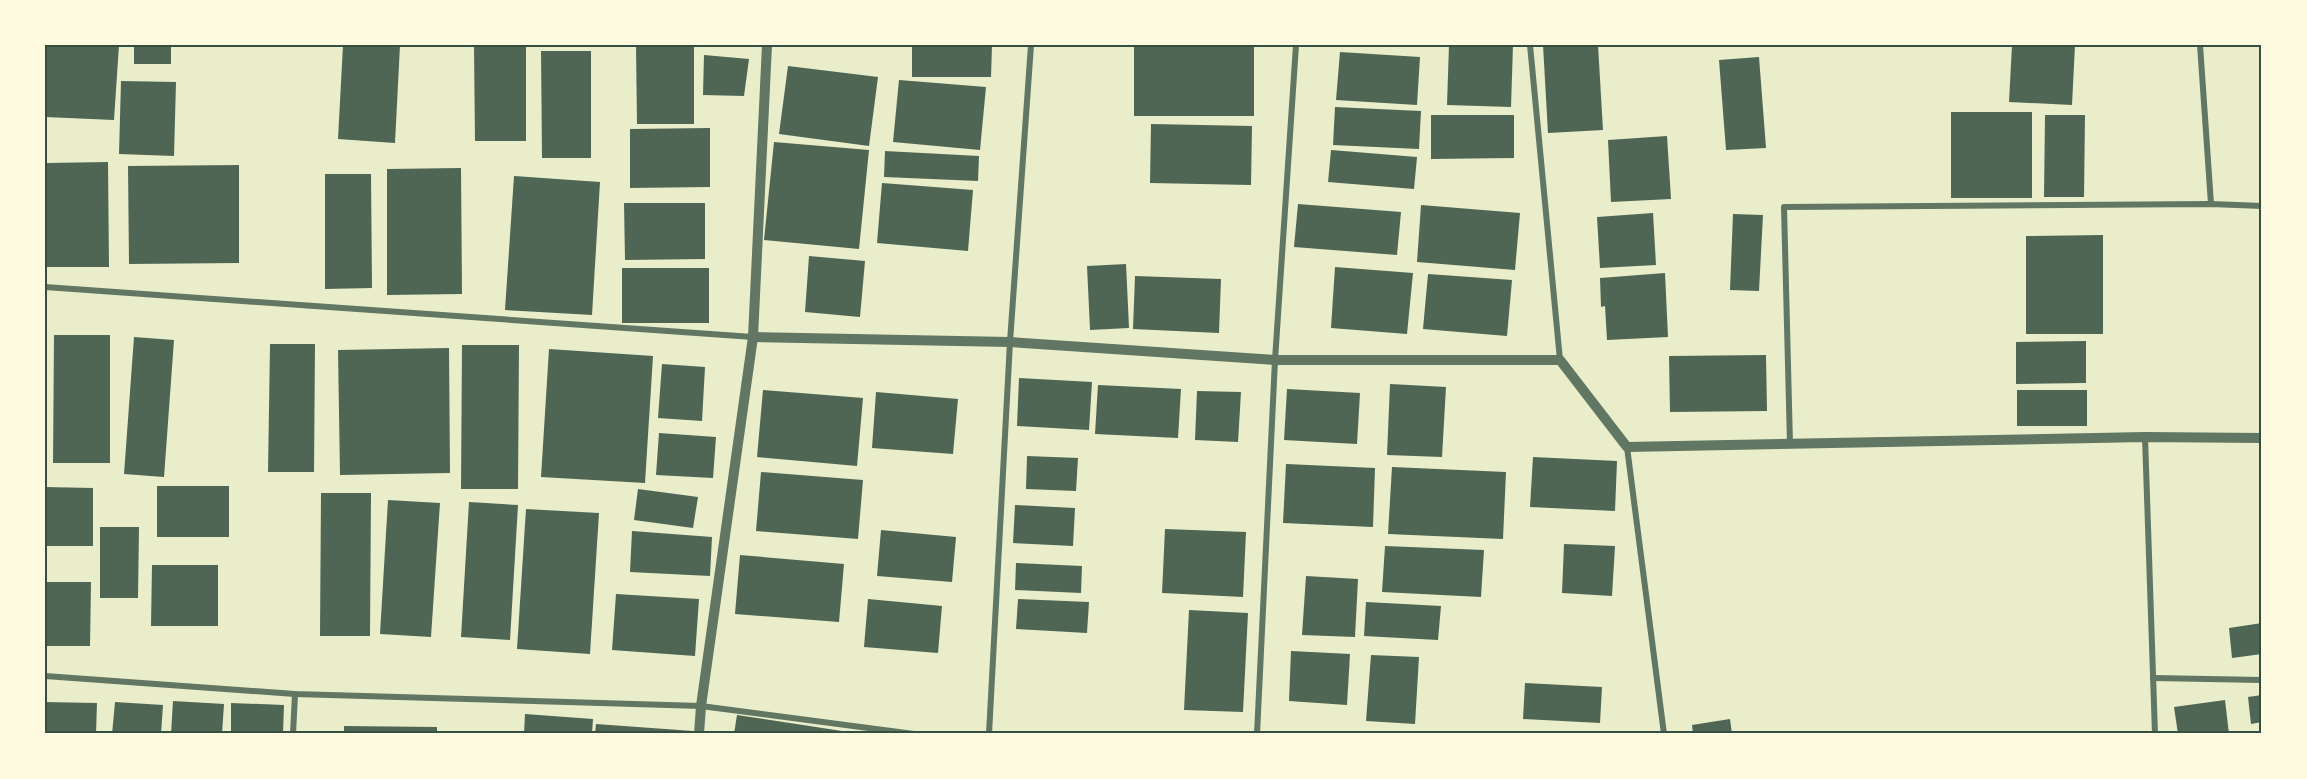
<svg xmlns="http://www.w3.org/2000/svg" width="2307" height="779" viewBox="0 0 2307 779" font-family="Karla,sans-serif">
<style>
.building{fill:#4f6655}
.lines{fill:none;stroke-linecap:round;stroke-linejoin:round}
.minor{stroke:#617663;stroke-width:6}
.tertiary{stroke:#617663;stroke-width:10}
.neatline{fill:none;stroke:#344e41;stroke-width:2}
</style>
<rect width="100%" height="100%" fill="#e9edc9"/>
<!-- building -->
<g class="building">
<path d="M45,45H119L114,120L45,117Z"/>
<rect x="134" y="45" width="37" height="19"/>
<path d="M343,45H400L395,143L338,139Z"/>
<path d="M474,45H526V141H475Z"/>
<path d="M636,45H694V124H637Z"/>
<path d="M912,45H992L991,77H912Z"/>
<rect x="1134" y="45" width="120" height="71"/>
<path d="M1449,45H1513L1511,107L1447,105Z"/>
<path d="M1543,45H1598L1603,130L1548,133Z"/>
<path d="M2012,45H2075L2072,105L2009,102Z"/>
<path d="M541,51H591V158H542Z"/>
<path d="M1340,52L1420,57L1417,105L1336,100Z"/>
<path d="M704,55L749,59L744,96L703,95Z"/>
<path d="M1759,57L1766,148L1726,150L1719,60Z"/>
<path d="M788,66L878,77L869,146L779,134Z"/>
<path d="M899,80L986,87L980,150L893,142Z"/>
<path d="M121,81L176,82L174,156L119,154Z"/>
<path d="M1335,107L1421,111L1419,149L1333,145Z"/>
<rect x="1951" y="112" width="81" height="86"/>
<path d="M1431,115H1514V158L1431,159Z"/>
<path d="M2045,115H2085L2084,197H2044Z"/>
<path d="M1151,124L1252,126L1251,185L1150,183Z"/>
<path d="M710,128V187L630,188V129Z"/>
<path d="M1667,136L1671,199L1611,202L1608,140Z"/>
<path d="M774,142L869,150L859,249L764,240Z"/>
<path d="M1331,150L1417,157L1414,189L1328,182Z"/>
<path d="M885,151L979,156L978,181L884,177Z"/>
<path d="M108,162L109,267H47V163Z"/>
<path d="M239,165V263L129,264L128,166Z"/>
<path d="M461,168L462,294L387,295V169Z"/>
<path d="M325,174H371L372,288L325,289Z"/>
<path d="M514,176L600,182L592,315L505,310Z"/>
<path d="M882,183L973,190L968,251L877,243Z"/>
<path d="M624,203H705V259L625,260Z"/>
<path d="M1298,204L1401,212L1397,255L1294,247Z"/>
<path d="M1421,205L1520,213L1515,270L1417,262Z"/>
<path d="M1653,213L1656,265L1600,268L1597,217Z"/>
<path d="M1733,214L1763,215L1759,291L1730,290Z"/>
<path d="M2103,235V334H2026V236Z"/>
<path d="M809,256L865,261L860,317L805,312Z"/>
<path d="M1126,264L1129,328L1090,330L1087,266Z"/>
<path d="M1335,267L1413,273L1407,334L1331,328Z"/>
<rect x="622" y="268" width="87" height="55"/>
<path d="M1665,273L1668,337L1607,340L1605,306L1601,307L1600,278Z"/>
<path d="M1428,274L1512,280L1507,336L1423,329Z"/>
<path d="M1135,276L1221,279L1219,333L1133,329Z"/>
<path d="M54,335H110V463H53Z"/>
<path d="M134,337L174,340L164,477L124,474Z"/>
<path d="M2086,341V383L2016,384V342Z"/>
<path d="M270,344H315L314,472H268Z"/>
<path d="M462,345H519L518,489H461Z"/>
<path d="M449,348L450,473L340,475L338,350Z"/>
<path d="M549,349L653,356L645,483L541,477Z"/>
<path d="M1766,355L1767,411L1670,412L1669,356Z"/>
<path d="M662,364L705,367L702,421L658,418Z"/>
<path d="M1019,378L1092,382L1089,430L1017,426Z"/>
<path d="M1390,384L1446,387L1442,457L1387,455Z"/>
<path d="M1098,385L1181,389L1178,438L1095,434Z"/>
<path d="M1287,389L1360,393L1357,444L1284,440Z"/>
<path d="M763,390L863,398L857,466L757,457Z"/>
<rect x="2017" y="390" width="70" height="36"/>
<path d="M1197,391L1241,392L1238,442L1195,440Z"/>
<path d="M876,392L958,399L953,454L872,448Z"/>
<path d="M659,433L716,437L713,478L656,475Z"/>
<path d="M1027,456L1078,458L1076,491L1026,489Z"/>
<path d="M1533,457L1617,461L1615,511L1530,507Z"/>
<path d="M1286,464L1375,468L1373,527L1283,523Z"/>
<path d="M1392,467L1506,472L1503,539L1388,534Z"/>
<path d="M761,472L863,480L858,539L756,531Z"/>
<rect x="157" y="486" width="72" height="51"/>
<path d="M45,487L93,488V546H45Z"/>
<path d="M638,489L698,497L693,528L634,520Z"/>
<path d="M321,493H371L370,636H320Z"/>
<path d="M388,500L440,503L431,637L380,634Z"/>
<path d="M469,502L518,505L510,640L461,637Z"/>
<path d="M1015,505L1075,508L1073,546L1013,543Z"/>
<path d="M526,509L599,513L590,654L517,649Z"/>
<path d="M100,527H139L138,598H100Z"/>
<path d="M1165,529L1246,532L1243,597L1162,593Z"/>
<path d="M881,530L956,537L952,582L877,576Z"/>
<path d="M632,531L712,537L710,576L630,572Z"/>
<path d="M1564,544L1615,546L1612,596L1562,593Z"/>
<path d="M1385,546L1484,550L1481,597L1382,592Z"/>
<path d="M740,555L844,564L839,622L735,614Z"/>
<path d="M1016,563L1082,566L1081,593L1015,590Z"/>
<path d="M152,565H218V626H151Z"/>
<path d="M1306,576L1358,579L1355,637L1302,635Z"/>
<path d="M45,582H91L90,646H45Z"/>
<path d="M616,594L699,599L695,656L612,650Z"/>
<path d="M868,599L942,606L938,653L864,647Z"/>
<path d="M1018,599L1089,602L1087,633L1016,629Z"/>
<path d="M1366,602L1441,606L1438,640L1364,636Z"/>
<path d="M1189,610L1248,613L1243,712L1184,710Z"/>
<path d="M2262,623V654L2232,658L2229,628Z"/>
<path d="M1291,651L1350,654L1347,705L1289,701Z"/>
<path d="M1371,655L1419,657L1415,724L1366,721Z"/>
<path d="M1525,683L1602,687L1600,723L1523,719Z"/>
<path d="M2262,695V722L2251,724L2248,697Z"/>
<path d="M2225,700L2229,734H2178L2174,707Z"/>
<path d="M173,701L224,704L222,734H171Z"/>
<path d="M45,702L97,703L96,734H45Z"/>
<path d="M115,702L163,705L161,734H112Z"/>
<path d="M231,703L284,705L283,734H231Z"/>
<path d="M525,714L593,719L592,734H524Z"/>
<path d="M737,715L855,733V734H734Z"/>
<path d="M1730,719L1732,734H1693L1692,725Z"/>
<path d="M596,724L693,731V734H595Z"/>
<path d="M344,726L437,727V734H344Z"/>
</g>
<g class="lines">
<!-- minor -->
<g class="minor">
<path d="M1530,45L1560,360"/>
<path d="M2200,45L2211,204"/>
<path d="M45,287L753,337"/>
<path d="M2145,437L2155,734"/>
<path d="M1790,444L1784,207L2211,204L2262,206"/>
<path d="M1627,447L1664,734"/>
<path d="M45,676L295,694L701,706L914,734"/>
<path d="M2153,678L2262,680"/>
<path d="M293,734L295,694"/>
<path d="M989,734L1010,342L1031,45"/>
<path d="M1257,734L1275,360L1296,45"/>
</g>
<!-- tertiary -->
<g class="tertiary">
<path d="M753,337L1010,342L1275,360H1560L1627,447L2145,437L2262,438"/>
<path d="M699,734L701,706L753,337L767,45"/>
</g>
</g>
<!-- border -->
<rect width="2307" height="779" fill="none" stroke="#fefae0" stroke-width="93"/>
<rect x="46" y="46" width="2214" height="686" class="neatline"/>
</svg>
